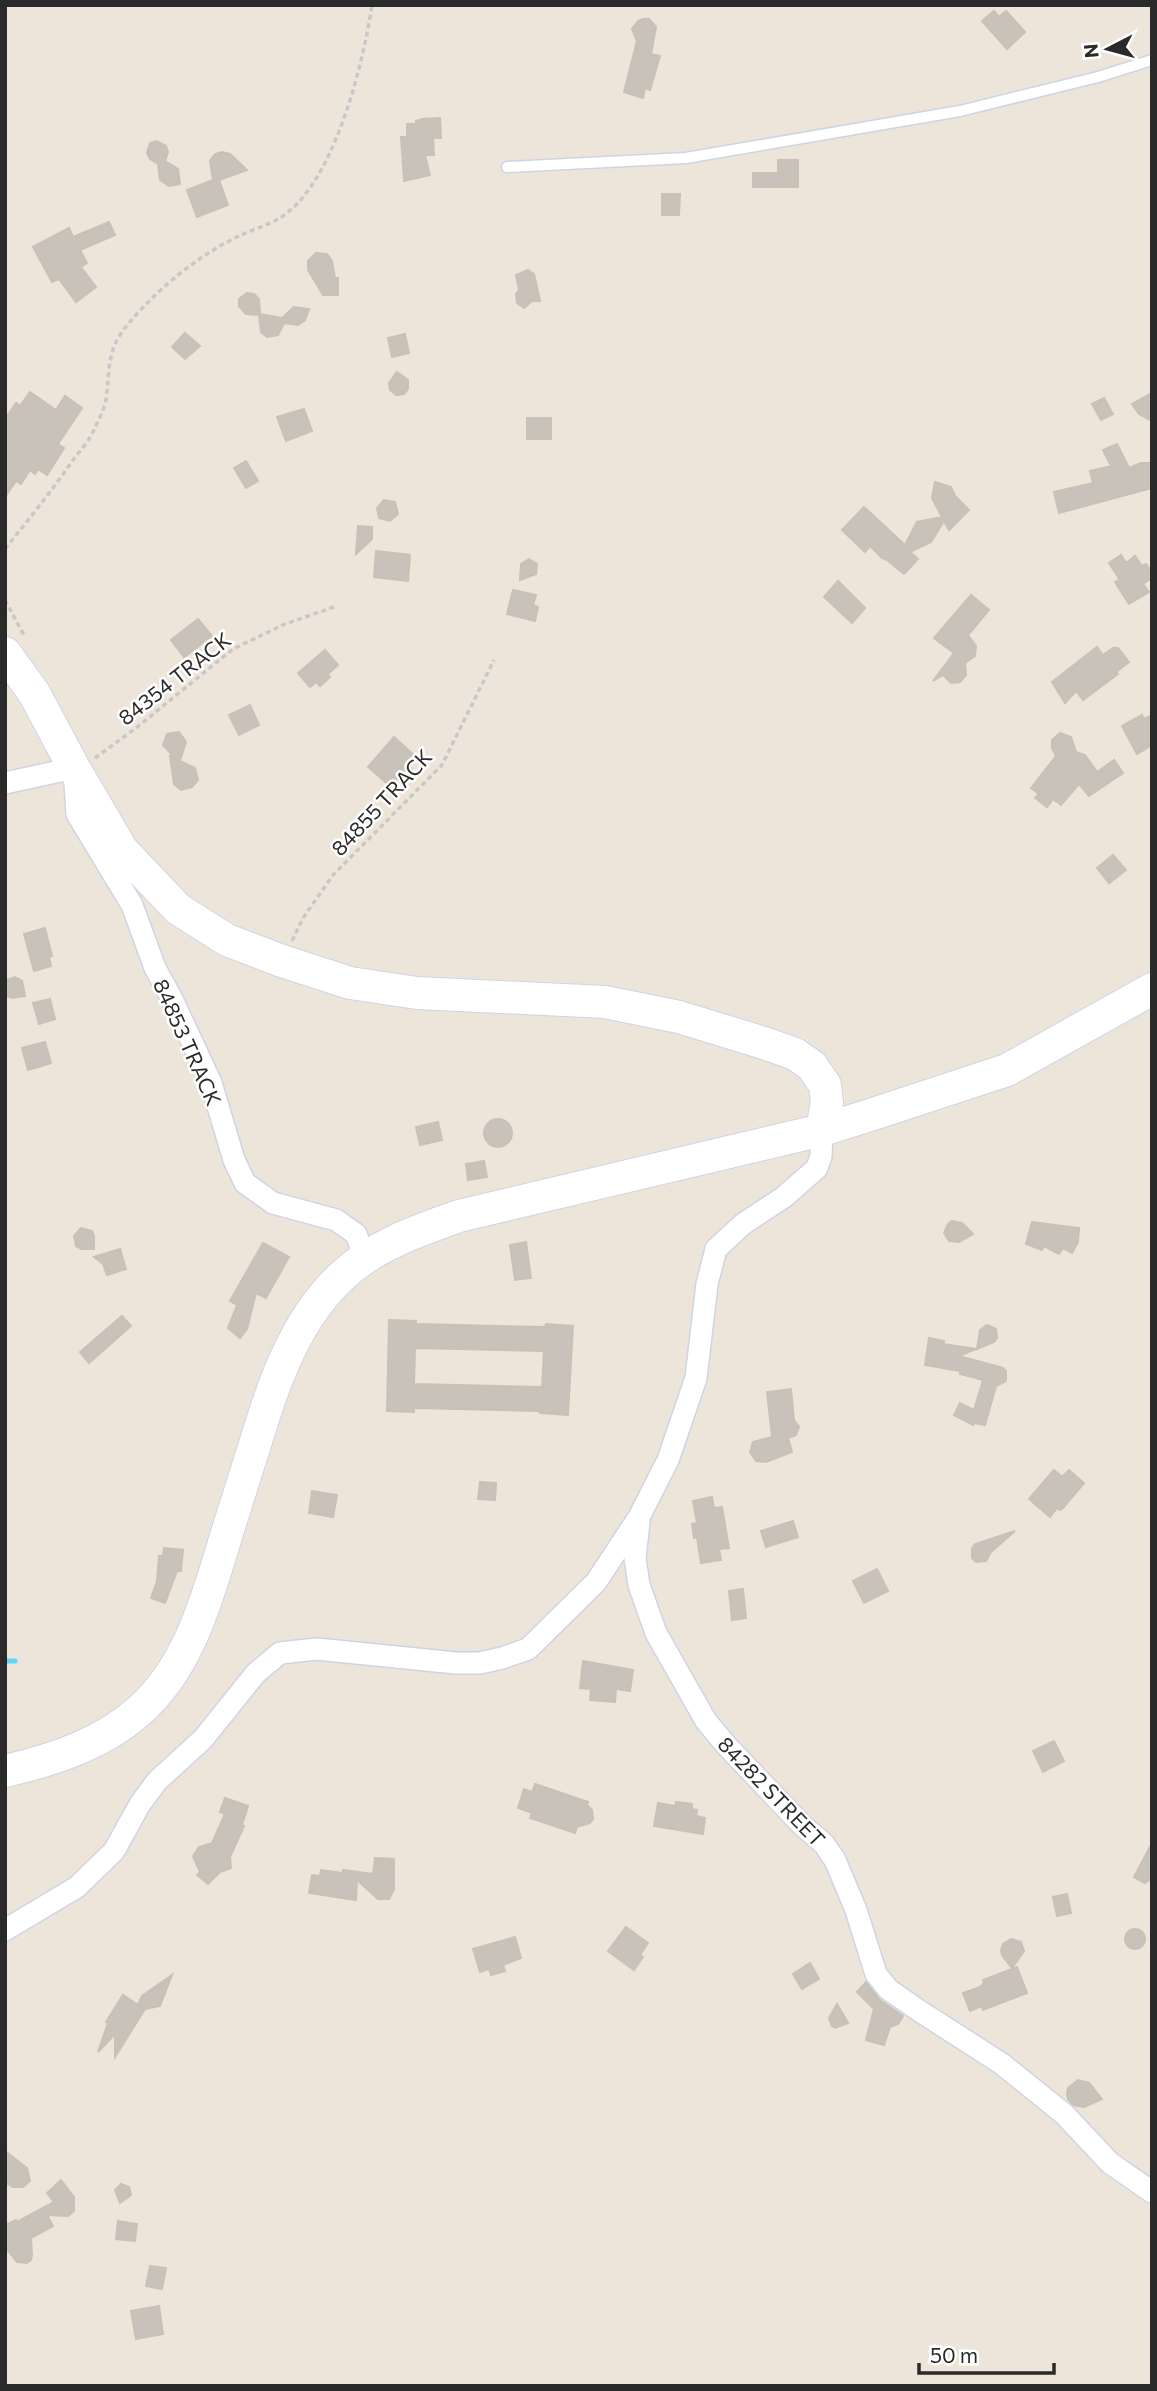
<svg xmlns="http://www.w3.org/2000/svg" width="1157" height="2391" viewBox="0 0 1157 2391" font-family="Commissioner,sans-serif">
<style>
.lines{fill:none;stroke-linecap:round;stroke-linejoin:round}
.stream{stroke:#62d5fb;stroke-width:5}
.building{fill:#c9c2ba;stroke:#c9c1b4;stroke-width:2;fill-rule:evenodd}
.lane-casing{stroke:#cfd4e5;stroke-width:13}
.street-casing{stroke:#cfd4e5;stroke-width:24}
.secondary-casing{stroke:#cfd4e5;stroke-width:34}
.path{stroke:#c8c8c8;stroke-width:3.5;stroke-dasharray:5 3.5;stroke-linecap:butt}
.lane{stroke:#fff;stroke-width:10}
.street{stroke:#fff;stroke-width:21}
.secondary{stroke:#fff;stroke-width:32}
.labels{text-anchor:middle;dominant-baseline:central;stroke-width:5;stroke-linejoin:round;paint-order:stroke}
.street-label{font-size:21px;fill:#2a2a2a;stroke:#fff}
</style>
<rect width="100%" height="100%" fill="#eee5da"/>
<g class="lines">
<!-- stream -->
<path class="stream" d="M5,1661H15"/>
</g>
<!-- building -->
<g class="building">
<path d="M994,11L999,17L1006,11L1025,32L1007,49L982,21Z"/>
<path d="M643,19H649L656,27L651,54L660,56L650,90L645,88L643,98L624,92L637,41L632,29L638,21Z"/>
<path d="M440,118L441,138H433L434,155H425L430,175L404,181L401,137H407V124H416V121L422,119Z"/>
<path d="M157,141L166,146L168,152L165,161L178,169L180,184L169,186L160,180L158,164L150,159L147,153L150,143Z"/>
<path d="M222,152L230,154L247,170L219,180L228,205L197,217L187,190L213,180L210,161L215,154Z"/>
<path d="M778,160H798V187H753V173H778Z"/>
<path d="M662,194H680L679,215H662Z"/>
<path d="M109,222L115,235L80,250L87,263L81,267L96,287L76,302L59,279L52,282L33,247L69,228L73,237Z"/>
<path d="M316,253L327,254L332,261L335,278H338V295H323L308,270V261Z"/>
<path d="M528,270L534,274L540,301H532L524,308L517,303L516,294L519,290L516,275Z"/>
<path d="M247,293L254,294L259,299L260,314L282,318L294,307L309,309L305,320L298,325L284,323L278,335L267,337L261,332L259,315L246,314L239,306V299Z"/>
<path d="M185,333L200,346L185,359L172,347Z"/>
<path d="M405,334L409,353L392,357L388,338Z"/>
<path d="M397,372L408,380V389L404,394L396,395L390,390L389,383Z"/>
<path d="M30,392L56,410L65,396L82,408L58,444L64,448L47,475L38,469L35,474L30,470L21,484L16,481L5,497V419L16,403L20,406Z"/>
<path d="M1152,393V421L1139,414L1132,404Z"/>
<path d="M1104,398L1113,414L1101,420L1092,404Z"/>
<path d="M304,409L312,431L286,441L277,417Z"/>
<rect x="527" y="418" width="24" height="21"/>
<path d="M1117,444L1129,468L1141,463H1152V488L1059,513L1054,492L1093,483L1090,471L1111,466L1103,450Z"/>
<path d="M246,461L258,481L246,488L234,468Z"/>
<path d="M935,482L951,487L955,496L969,510L949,530L944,521L931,542L910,552L918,559L904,574L887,560L882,558L870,546L865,552L842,530L864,507L905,545L917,522L942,517L932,498Z"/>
<path d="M384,500L395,502L398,514L390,521L379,518L377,508Z"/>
<path d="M358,526L372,527V539L356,554Z"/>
<path d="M376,551L410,555L408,581L374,577Z"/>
<path d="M1121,555L1126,563L1135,556L1142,566L1146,564L1152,573V578L1143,584L1149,592L1129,604L1115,582L1120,580L1109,563Z"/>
<path d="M529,559L537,564L536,574L520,580L521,564Z"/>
<path d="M838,581L865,608L852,623L824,597Z"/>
<path d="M513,590L536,595L533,605L538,607L535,621L507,614Z"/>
<path d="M971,595L989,610L968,635L976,646L975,656L965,663L966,675L960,682L951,683L943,675L933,681L954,653L934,638Z"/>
<path d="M198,619L212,636L184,657L171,640Z"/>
<path d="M1097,647L1103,655L1113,648H1118L1129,662L1116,672L1118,674L1083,700L1076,691L1065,703L1052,682Z"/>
<path d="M325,650L338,665L328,674L330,677L320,686L316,682L310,687L298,673Z"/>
<path d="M250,705L259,725L239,735L229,715Z"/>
<path d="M1142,715L1144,719L1152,715V745L1137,754L1122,726Z"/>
<path d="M179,732L186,742L180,761L195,768L198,780L192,787L181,790L174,784L170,756L175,758L163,745L167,734Z"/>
<path d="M1060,733L1071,737L1076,752L1085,755L1097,772L1114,760L1123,773L1089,796L1079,784L1061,805L1053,799L1047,807L1035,798L1039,794L1031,788L1056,756L1052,748V740Z"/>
<path d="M394,737L415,756L407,765L412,769L401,782L397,778L390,786L368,767Z"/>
<path d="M1113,855L1126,870L1109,883L1097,868Z"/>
<path d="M45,928L52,956L49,957L51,966L34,971L24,934Z"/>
<path d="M15,977L22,981L25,996L12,998L5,995V981Z"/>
<path d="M50,999L55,1019L39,1024L33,1003Z"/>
<path d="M45,1042L51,1063L28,1070L22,1048Z"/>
<circle cx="498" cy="1133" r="14"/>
<path d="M438,1122L442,1140L420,1145L416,1127Z"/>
<path d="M484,1161L487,1177L468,1180L466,1164Z"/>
<path d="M952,1221L962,1223L973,1234L959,1242L949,1241L944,1233L948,1224Z"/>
<path d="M1032,1222L1079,1228L1078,1242L1072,1253L1063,1248L1059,1254L1044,1246L1042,1250L1026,1244Z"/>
<path d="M81,1228L92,1231L94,1236V1249H81L76,1246L74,1236Z"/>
<path d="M526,1242L531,1278L515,1280L510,1245Z"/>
<path d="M263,1243L289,1257L266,1298L256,1293L247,1329L240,1338L228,1328L237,1305L230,1301Z"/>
<path d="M120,1249L126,1269L107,1275L103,1264L94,1257Z"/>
<path d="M122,1316L131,1326L89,1363L80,1352Z"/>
<path d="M389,1320L416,1321V1324L545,1327L546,1324L573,1326L568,1415L540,1413V1411L414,1408V1412L387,1411ZM415,1348L544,1351L542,1387L414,1384Z"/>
<path d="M987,1325L996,1329L997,1338L994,1342L977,1349L980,1330Z"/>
<path d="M929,1338L944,1341L943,1344L976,1349L959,1356L1003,1368L1006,1371V1381L996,1386L985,1425L974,1423L973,1425L954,1415L960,1403L974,1410L983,1380L960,1374V1371L925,1365Z"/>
<path d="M791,1389L794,1420L799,1427L796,1435L788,1438L792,1452L766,1462L756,1461L750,1452L753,1442L772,1437L767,1392Z"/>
<path d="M1054,1470L1062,1477L1069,1470L1084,1483L1063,1508L1060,1510L1057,1508L1050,1517L1029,1499Z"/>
<path d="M480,1482L496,1483L495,1500L478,1499Z"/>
<path d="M312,1491L337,1495L333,1517L309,1513Z"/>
<path d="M712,1497L714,1508L722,1507L729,1548L719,1549L721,1560L701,1563L697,1537L694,1538L692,1524L697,1523L693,1501Z"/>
<path d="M793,1521L798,1537L766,1547L761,1531Z"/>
<path d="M1015,1531L991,1552L986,1561L976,1562L972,1558V1548L975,1544Z"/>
<path d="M164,1548L183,1550L181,1571H177L165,1603L151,1598L157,1581L159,1556H163Z"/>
<path d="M877,1569L888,1591L864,1603L853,1581Z"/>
<path d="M743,1589L746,1618L732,1620L729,1591Z"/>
<path d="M583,1661L633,1670L630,1691L616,1689L615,1702L590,1700L591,1689L580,1688Z"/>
<path d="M1054,1741L1064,1761L1043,1772L1033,1751Z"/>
<path d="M535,1784L588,1802L587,1805L592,1810L593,1819L590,1823L577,1827L575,1833L530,1818L532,1813L518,1808L524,1789L532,1792Z"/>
<path d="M225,1798L248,1806L242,1825L244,1826L230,1857L231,1868L220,1872L208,1884L197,1875L200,1872L193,1856L199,1847L212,1843L225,1814L220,1812Z"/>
<path d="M676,1802L692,1804V1809L697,1810L696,1816L705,1818L703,1834L654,1826L658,1803L675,1806Z"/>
<path d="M1152,1843V1878L1145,1883L1134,1877Z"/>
<path d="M375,1858L394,1859V1889L389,1899H378L357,1880L356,1900L309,1893L312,1875L320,1876L321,1870L343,1873V1870L373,1874Z"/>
<path d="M1067,1894L1071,1913L1057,1916L1053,1897Z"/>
<path d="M626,1927L648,1943L640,1955L643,1957L634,1970L608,1951Z"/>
<circle cx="1135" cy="1939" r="10"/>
<path d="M515,1937L521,1958L503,1965L505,1971L491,1975L489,1969L480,1972L473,1949Z"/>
<path d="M1011,1939L1021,1942L1024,1951L1012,1968L1002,1955L1001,1950L1003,1944Z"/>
<path d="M810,1963L819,1979L802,1989L793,1974Z"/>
<path d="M1017,1967L1027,1993L983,2010L982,2006L970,2011L963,1993L980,1987L984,1983L983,1980Z"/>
<path d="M172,1975L160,2006L145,2009L115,2057V2034L98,2052L108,2023L106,2022L123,1995L138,2005L142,1996Z"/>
<path d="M866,1982L880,2000L903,2016L898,2024L890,2027L884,2045L866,2040L874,2009L857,1992Z"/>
<path d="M837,2004L848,2023L835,2028L832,2026L829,2018Z"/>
<path d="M1078,2080L1089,2083L1102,2099L1084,2107L1073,2105L1068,2099L1067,2093L1068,2088Z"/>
<path d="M5,2151L27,2168L30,2181L23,2187H13L8,2184L5,2177Z"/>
<path d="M61,2180L74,2197V2211L68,2216L47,2215L53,2226L31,2238L32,2255L31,2260L27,2263L17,2262L5,2247V2225L16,2220L17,2222L54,2202L47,2193Z"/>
<path d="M121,2184L129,2187L131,2195L120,2203L115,2190Z"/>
<path d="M118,2221L137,2224L135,2241L116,2239Z"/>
<path d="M150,2266L166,2268L162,2289L146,2286Z"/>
<path d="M159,2306L163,2334L136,2339L131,2311Z"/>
</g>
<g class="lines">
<!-- lane casing -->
<g class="lane-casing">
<path id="lane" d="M507,167L686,158L960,111L1098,77L1152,60"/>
</g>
<!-- street casing -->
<g class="street-casing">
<g id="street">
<path d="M5,783L74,768L77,814L132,905L155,968L172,999L211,1083L234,1160L245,1183L273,1203L336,1220L356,1234L365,1258"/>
<path d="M639,1522L635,1558L639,1585L656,1633L706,1721L726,1745L801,1824L824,1844L835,1860L856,1910L876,1974L888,1989L918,2010L1002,2064L1064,2114L1110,2163L1152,2192"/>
<path d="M5,1930L77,1887L114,1851L140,1804L157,1781L203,1739L256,1673L280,1653L317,1649L456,1663H480L502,1658L528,1649L596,1582L639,1517L668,1460L696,1378L707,1284L716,1249L743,1224L784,1197L817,1168L821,1156L822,1130"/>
</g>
</g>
<!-- secondary casing -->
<g class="secondary-casing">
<g id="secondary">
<path d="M5,653L34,693L74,768L122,850L178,909L227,940L282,961L350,983L417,993L605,1002L679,1017L767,1044L795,1054L812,1066L825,1085L827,1102L822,1130"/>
<path d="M5,1771C53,1760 102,1744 139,1711C190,1667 208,1595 227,1533C239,1496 250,1459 262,1422C278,1370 301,1314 342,1276C375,1245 417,1231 459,1216L822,1130L867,1116L1007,1070L1152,989"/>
</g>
</g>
<!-- path -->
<g class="path">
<path d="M5,549C28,520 52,491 73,460C80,451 89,441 94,430C98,421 104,410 106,400C110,373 106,353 124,329C154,292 195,257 239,236C251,230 266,226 278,219C333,188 363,65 372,5"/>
<path d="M5,600L25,637"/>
<path d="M95,758L136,728L233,649L285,624L337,606"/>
<path d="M292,941L303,918L333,875L442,765L494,660"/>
</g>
<!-- lane -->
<use href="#lane" class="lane"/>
<!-- street -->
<use href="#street" class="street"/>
<!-- secondary -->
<use href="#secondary" class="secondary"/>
</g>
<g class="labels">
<!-- street labels -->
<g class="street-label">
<text transform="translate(174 678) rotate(-38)">84354 TRACK</text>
<text transform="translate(381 802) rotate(-47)">84855 TRACK</text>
<text transform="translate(188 1042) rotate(66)">84853 TRACK</text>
<text transform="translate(772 1791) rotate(46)">84282 STREET</text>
</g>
</g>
<!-- border -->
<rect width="1157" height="2391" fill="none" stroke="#2a2a2a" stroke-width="14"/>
<!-- north arrow -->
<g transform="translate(1108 49) rotate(264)" stroke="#ffffff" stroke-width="5" paint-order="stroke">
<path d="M0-5L12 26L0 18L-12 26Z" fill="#2a2a2a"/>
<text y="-10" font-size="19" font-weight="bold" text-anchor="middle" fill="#2a2a2a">N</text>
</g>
<!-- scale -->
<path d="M919 2363v10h135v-10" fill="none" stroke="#2a2a2a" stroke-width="3.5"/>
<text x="930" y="2363" font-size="21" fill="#2a2a2a" stroke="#ffffff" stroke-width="5" paint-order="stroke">50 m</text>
</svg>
